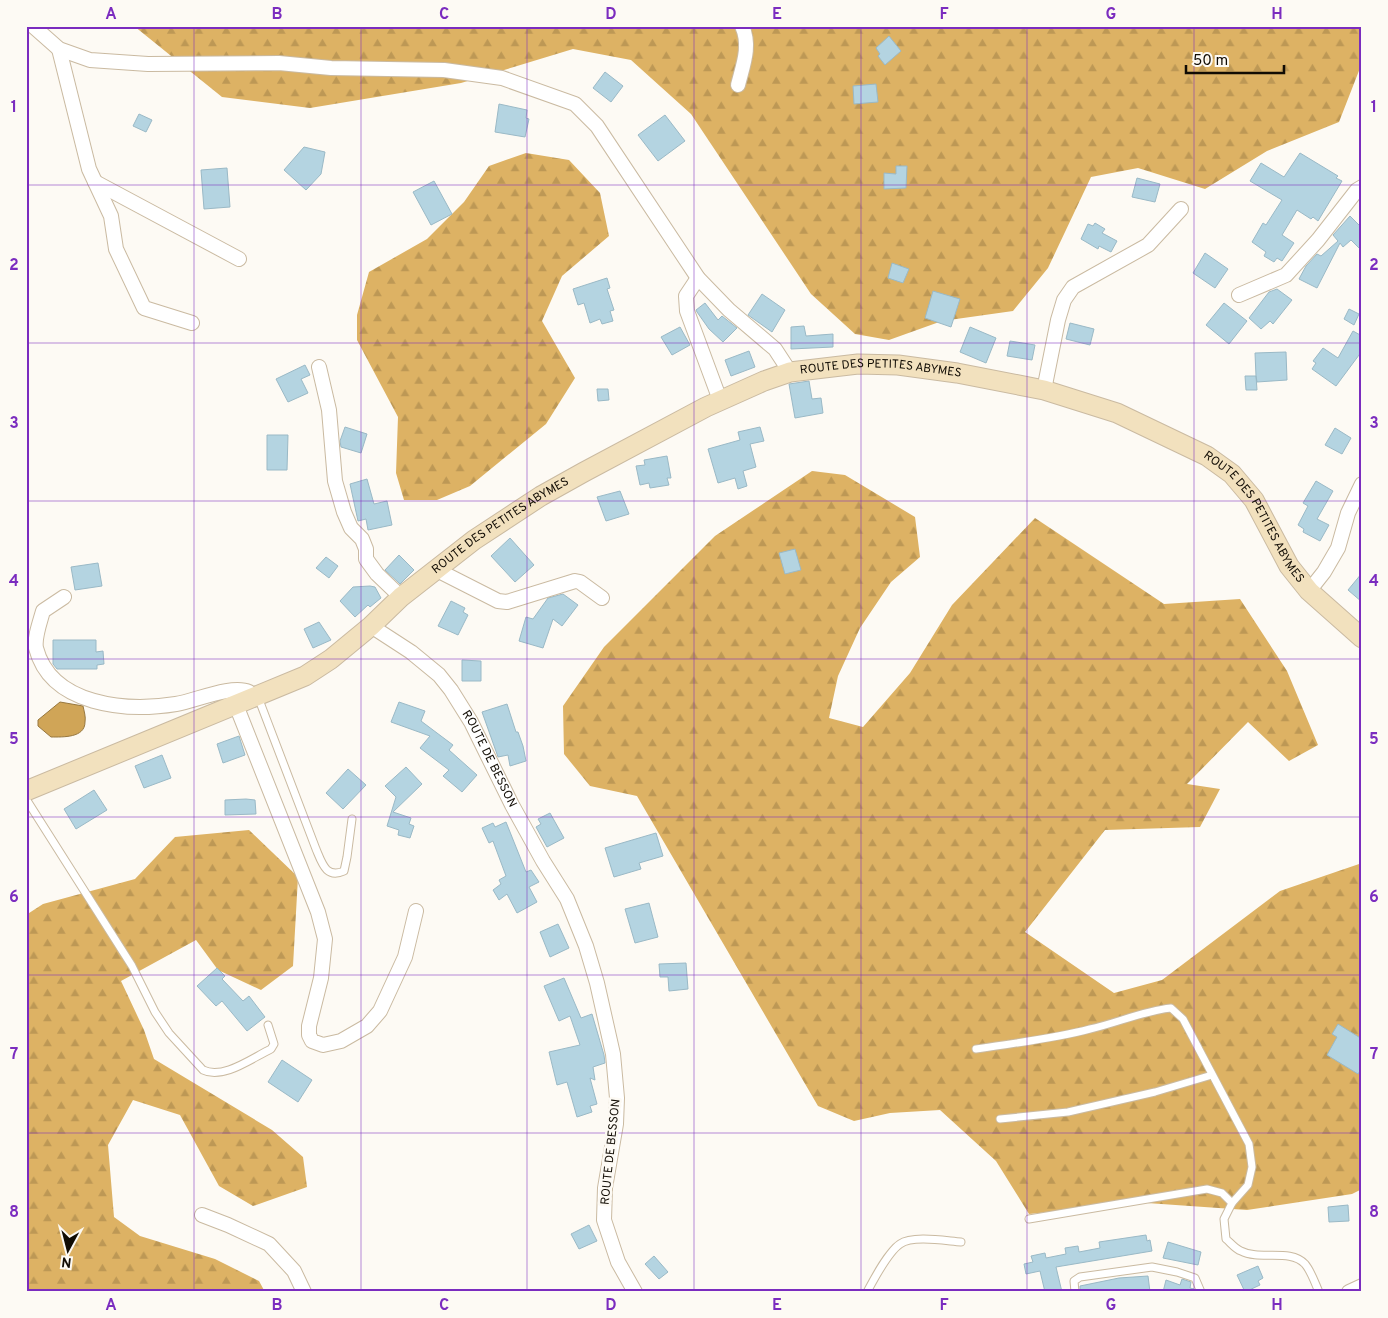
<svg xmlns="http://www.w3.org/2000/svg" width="1388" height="1318" viewBox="0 0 1388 1318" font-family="Overpass,sans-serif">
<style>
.forest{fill:url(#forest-firs)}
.water{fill:#d0a557;stroke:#97773e}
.building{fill:#b4d4e1;stroke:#9ab9c6}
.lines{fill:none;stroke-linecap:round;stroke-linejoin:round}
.service-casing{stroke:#cabaa1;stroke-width:9}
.minor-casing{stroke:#cabaa1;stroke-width:16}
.secondary-casing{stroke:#cabaa1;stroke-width:21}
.service{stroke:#fff;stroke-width:7}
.minor{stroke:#fff;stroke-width:14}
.secondary{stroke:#f2e1be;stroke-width:19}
.grid{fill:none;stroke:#7b2cbf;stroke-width:1;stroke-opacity:0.55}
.labels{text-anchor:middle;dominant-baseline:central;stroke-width:5;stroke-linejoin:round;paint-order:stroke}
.street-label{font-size:12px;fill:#110c04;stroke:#fdfaf4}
.neatline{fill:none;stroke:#7b2cbf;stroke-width:2}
.grid-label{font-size:16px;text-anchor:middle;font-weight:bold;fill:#7b2cbf}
</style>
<defs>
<pattern id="forest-firs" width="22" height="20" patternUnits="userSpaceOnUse" patternTransform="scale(1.25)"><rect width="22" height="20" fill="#ddb264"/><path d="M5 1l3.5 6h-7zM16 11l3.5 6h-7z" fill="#bd9855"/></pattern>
</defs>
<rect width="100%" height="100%" fill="#fdfaf4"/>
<!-- forest -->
<g class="forest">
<path d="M134,26H1362V63L1339,122L1267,151L1205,189L1138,168L1091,177L1048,268L1013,311L942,321L889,340L855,334L811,294L691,114L631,60L573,49L461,83L310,108L222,97Z"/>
<path d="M526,153L569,160L600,193L609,236L562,276L542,321L575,378L546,424L470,486L437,500H404L396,473L398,417L357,340V315L369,272L427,239L464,202L489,166Z"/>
<path d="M812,471L845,475L915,517L920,557L891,582L860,628L838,676L829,718L863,727L910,673L952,605L1035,518L1164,604L1240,599L1287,671L1318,745L1289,761L1248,722L1187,784L1220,789L1200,827L1105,830L1025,932L1114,993L1162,980L1280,891L1362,863V1189L1352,1194L1247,1210L1147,1203L1029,1214L996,1161L940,1110L890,1113L854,1121L818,1106L637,796L590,786L564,754L563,706L604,647L715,536Z"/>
<path d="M249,830L298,877L293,966L261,990L218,970L196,940L121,981L144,1030L154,1059L272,1130L303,1157L307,1187L253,1206L219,1186L180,1115L133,1100L108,1145L114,1217L140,1236L215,1259L259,1281L265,1292H26V915L43,904L135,879L175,837Z"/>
</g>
<!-- water -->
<path class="water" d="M60,702L83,706C84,711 86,717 85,722C85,738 63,737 51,737L38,726V720Z"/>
<!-- building -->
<g class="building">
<path d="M889,36L901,51L885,65L878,56L880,54L876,48Z"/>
<path d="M605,72L623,86L611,102L593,88Z"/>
<path d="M876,84L878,102L854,104L853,86Z"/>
<path d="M499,104L527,110L526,118L529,119L525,137L495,132Z"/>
<path d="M139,114L152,120L146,132L133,126Z"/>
<path d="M665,115L685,141L658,161L638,135Z"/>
<path d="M304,147L325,152L321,174L306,190L284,170Z"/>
<path d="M1300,153L1338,176L1336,178L1342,181L1318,221L1313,217L1311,219L1297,210L1282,235L1294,243L1282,261L1277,258L1274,262L1264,256L1266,252L1252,242L1263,223L1266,225L1282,200L1250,181L1261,163L1284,177Z"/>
<path d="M896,166H907L906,188L884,189V173L896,174Z"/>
<path d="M227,168L230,207L204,209L201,170Z"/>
<path d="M1137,178L1160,184L1155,202L1132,197Z"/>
<path d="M434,181L452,214L431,225L413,192Z"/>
<path d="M1350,216L1362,228V251L1351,240L1343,247L1340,243L1317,288L1299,279L1306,266L1317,254L1321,256L1338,241L1333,235Z"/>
<path d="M1095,223L1105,229L1102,233L1117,241L1111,252L1099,246L1098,249L1081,239L1088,224L1093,226Z"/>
<path d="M1205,253L1228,269L1215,288L1193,273Z"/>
<path d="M892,263L909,269L903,283L888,278Z"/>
<path d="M607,278L610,288L607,289L614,310L610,311L613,321L602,324L600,319L590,323L584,303L578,305L573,289Z"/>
<path d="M1277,289L1292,300L1273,324L1270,321L1261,329L1249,318L1269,292Z"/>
<path d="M933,291L960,299L951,327L925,318Z"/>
<path d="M762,294L785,310L772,332L748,315Z"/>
<path d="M705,303L718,320L722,316L737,328L723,342L709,329L697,312L696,310Z"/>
<path d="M1224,303L1247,321L1229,344L1206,325Z"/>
<path d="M1349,309L1359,314L1354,325L1344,319Z"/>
<path d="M1070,323L1094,329L1090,345L1066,339Z"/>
<path d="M804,326L806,336L833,334V347L791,349V327Z"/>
<path d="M680,327L690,345L672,355L661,337Z"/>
<path d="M970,327L996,338L986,363L960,352Z"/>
<path d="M1353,331L1362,336V351L1336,386L1312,369L1316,363L1313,361L1323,348L1338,358Z"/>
<path d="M1010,341L1035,345L1032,360L1007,356Z"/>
<path d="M749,351L755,367L731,376L725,360Z"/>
<path d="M1286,352L1287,380L1257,382L1256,376L1257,390H1246L1245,376H1256L1255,353Z"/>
<path d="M305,365L310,375L301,379L308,393L288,402L276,379Z"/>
<path d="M809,381L812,399L821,398L823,413L795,418L789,384Z"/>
<path d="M597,389H608L609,400L598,401Z"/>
<path d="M345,427L367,434L361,453L341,447L340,441Z"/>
<path d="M760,427L764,441L750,444L756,467L743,471L747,486L738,489L735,478L718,483L708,449L740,440L738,432Z"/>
<path d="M1335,428L1351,438L1342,454L1325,445Z"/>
<path d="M267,435H288L287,470H267Z"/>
<path d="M667,456L671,478H667L669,485L650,488L649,483L640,485L636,466L645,465L644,460Z"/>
<path d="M367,479L374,504L387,501L392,525L368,530L366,519L358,521L350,484Z"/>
<path d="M1316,481L1333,491L1317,519L1329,525L1320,541L1303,532L1304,529L1298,525L1308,506L1303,503Z"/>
<path d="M620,491L629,514L606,521L597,497Z"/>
<path d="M510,538L534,565L515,582L491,556Z"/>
<path d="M795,549L801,570L785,574L779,553Z"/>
<path d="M399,555L414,570L400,584L385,570Z"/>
<path d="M326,557L338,566L329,578L316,568Z"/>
<path d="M98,563L102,586L75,590L71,567Z"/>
<path d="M1362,573V602L1348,590Z"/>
<path d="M370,586L375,587L381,598L370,607L368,605L355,617L340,601L353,587Z"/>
<path d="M563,594L578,605L562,626L553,619L543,648L519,641L526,617L533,619L548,598Z"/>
<path d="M451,601L465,608L463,612L468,615L458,635L438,626Z"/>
<path d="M319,622L331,640L313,648L304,629Z"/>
<path d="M53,640H96V652L103,651L104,664L97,665V669H57L53,664Z"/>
<path d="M462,660L481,661V681H462Z"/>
<path d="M399,702L425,711L421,721L453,745L449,750L477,775L462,792L443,776L449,770L420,748L430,736L391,722Z"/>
<path d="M507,704L516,732H518L523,746L526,761L510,766L508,755L498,757L482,712Z"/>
<path d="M239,736L245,755L223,763L217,744Z"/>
<path d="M162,755L171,778L144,788L135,766Z"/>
<path d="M406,767L422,784L393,812L411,818L409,824L414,826L410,838L398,835L399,830L387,826L396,797L385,786Z"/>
<path d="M348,769L366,785L343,809L326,793Z"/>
<path d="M94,790L107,810L76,829L64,809Z"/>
<path d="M246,799L255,800L256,814L225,815V800Z"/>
<path d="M550,813L564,838L547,847L536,827L541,824L538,819Z"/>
<path d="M506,822L526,872L531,870L539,882L529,887L537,902L517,913L507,894L499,900L493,890L501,884L499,880L506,876L493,841L489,843L482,828L493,823L495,827Z"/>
<path d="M656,833L663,856L639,863L641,869L614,877L605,848Z"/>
<path d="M649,903L658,937L635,943L625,909Z"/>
<path d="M558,924L569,948L550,957L540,932Z"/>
<path d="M686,963L688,989L669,991L668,977H660L659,964Z"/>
<path d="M217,968L225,976L222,979L243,1001L249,996L265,1017L247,1031L222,1001L216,1006L197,986Z"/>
<path d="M564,978L581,1018L592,1014L604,1055L605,1063L593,1067L595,1080L590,1078L597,1104L590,1106L592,1112L577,1117L567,1082L557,1085L549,1052L580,1045L570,1016L559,1021L544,986Z"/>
<path d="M1338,1024L1362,1039V1068L1358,1074L1327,1055L1337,1037L1332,1034Z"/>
<path d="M282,1060L312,1080L298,1102L268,1082Z"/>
<path d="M1348,1205L1349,1221L1329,1222L1328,1207Z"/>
<path d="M589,1225L597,1241L579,1249L571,1234Z"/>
<path d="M1146,1235L1147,1241L1150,1240L1152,1251L1056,1267L1062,1292H1045L1040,1271L1026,1274L1024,1264L1033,1262L1031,1256L1045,1253L1046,1258L1066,1254L1065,1248L1078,1246L1079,1252L1100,1248L1099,1242Z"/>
<path d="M1168,1242L1201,1252L1198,1265L1163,1258Z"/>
<path d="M654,1256L668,1272L659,1279L645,1264Z"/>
<path d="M1258,1266L1263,1278L1258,1281L1260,1285L1245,1292L1237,1275Z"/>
<path d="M1148,1276L1150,1292H1080V1286L1119,1278Z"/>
<path d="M1182,1279L1191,1282L1190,1288L1194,1289L1195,1292H1163L1166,1280L1180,1285Z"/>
</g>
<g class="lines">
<!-- service casing -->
<g class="service-casing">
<g id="service">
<path d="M258,697L316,849C322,863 326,879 344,871L347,857L352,819"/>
<path d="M26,799L132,966L155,1012L169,1033L203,1070C223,1080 252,1058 271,1049L274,1044L268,1025"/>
<path d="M976,1049C1014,1043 1053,1039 1090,1029C1117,1023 1143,1011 1171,1008L1183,1019L1249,1144L1252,1167L1248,1185L1232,1203L1222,1193L1207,1189L1029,1219"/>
<path d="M1000,1119L1068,1112L1155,1092L1212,1075"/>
<path d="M1232,1203L1224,1219L1226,1239C1230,1242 1235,1249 1241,1251C1260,1261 1290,1248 1305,1264C1311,1271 1315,1283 1319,1292"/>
<path d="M867,1292C874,1279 888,1252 900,1244C913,1235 946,1241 961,1242"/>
<path d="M1075,1292L1074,1281L1080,1277L1152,1267L1177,1272L1195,1278L1201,1292"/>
</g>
</g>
<!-- minor casing -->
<g class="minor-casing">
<g id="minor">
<path d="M33,26L59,49L90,60L148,64L279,63L331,68L444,70L502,78L575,104L597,126L698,278L729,310L775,349L790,372"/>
<path d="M59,49L89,169L111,216L116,249L144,308L192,323"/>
<path d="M738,85C743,65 751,46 742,26"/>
<path d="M95,182L239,259"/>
<path d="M698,278L686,296L687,311L720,400"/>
<path d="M1239,295L1286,275L1318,240L1357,190L1362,187"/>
<path d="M319,367L329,410L335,481L344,512L351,528L362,539L366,549V559L377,574L401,597"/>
<path d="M1044,390L1058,320L1064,300L1073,287L1148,245L1181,209"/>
<path d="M437,570L498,601L507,602L575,581L580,582L602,598"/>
<path d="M1309,591L1324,572L1338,548L1348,513L1362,484"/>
<path d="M64,597L43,611C40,622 34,638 36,648C51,706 127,712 176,704C195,701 232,684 249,692L251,699"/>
<path id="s1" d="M371,626L411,652L439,675L451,690L471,722L512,805L543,861L567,899L586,946L597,983L613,1054L617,1098L616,1124L605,1188L604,1220L618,1262L635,1292"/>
<path d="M236,705L318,912L325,939L321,978L309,1026V1035L312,1041L323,1045L341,1041L367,1026L380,1011L405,957L416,911"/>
<path d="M202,1215L228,1225L269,1244L294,1271L304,1292"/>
<path d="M1349,1292L1362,1286"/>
</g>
</g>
<!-- secondary casing -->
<g class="secondary-casing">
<g id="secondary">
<path id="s2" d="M26,791L305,676L331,659L371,626L401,597L474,540L541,496L584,472L706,407L764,381L790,372L858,364L898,365L957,373L1044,390L1117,413L1207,456L1232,474L1254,500L1289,566L1309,591L1362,638"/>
</g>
</g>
<!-- service -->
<use href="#service" class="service"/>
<!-- minor -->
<use href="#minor" class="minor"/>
<!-- secondary -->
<use href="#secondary" class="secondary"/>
</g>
<!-- grid -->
<path class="grid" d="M194,26V1292M361,26V1292M527,26V1292M694,26V1292M861,26V1292M1027,26V1292M1194,26V1292M26,185H1362M26,343H1362M26,501H1362M26,659H1362M26,817H1362M26,975H1362M26,1133H1362"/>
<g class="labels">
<!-- street labels -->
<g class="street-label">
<text stroke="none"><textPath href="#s2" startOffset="969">ROUTE DES PETITES ABYMES</textPath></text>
<text stroke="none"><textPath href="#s2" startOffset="1389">ROUTE DES PETITES ABYMES</textPath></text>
<text stroke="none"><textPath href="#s2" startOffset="549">ROUTE DES PETITES ABYMES</textPath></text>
<text stroke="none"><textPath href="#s1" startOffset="182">ROUTE DE BESSON</textPath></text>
<text transform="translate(611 1152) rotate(-84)">ROUTE DE BESSON</text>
</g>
</g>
<!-- border -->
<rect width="1388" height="1318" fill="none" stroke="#fdfaf4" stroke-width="55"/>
<!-- north arrow -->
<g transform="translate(68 1250) rotate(187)" stroke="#fdfaf4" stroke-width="4" paint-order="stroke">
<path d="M0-4L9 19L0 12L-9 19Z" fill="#110c04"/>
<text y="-8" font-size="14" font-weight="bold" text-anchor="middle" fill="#110c04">N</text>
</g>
<!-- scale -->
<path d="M1186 65v8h98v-8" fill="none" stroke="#110c04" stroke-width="2.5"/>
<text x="1193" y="65" font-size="15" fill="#110c04" stroke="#fdfaf4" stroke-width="4" paint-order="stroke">50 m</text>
<rect x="28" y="28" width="1332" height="1262" class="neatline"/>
<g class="grid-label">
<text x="111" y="19">A</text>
<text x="277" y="19">B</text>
<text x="444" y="19">C</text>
<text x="611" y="19">D</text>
<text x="777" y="19">E</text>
<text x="944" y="19">F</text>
<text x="1111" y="19">G</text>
<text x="1277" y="19">H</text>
<text x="14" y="112">1</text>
<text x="1374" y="112">1</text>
<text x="14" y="270">2</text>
<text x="1374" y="270">2</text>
<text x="14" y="428">3</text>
<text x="1374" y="428">3</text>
<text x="14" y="586">4</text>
<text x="1374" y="586">4</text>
<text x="14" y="744">5</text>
<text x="1374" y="744">5</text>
<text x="14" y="902">6</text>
<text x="1374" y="902">6</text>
<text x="14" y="1059">7</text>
<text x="1374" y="1059">7</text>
<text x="14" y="1217">8</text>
<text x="1374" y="1217">8</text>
<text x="111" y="1310">A</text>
<text x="277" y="1310">B</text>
<text x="444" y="1310">C</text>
<text x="611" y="1310">D</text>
<text x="777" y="1310">E</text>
<text x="944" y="1310">F</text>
<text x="1111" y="1310">G</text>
<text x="1277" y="1310">H</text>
</g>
</svg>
